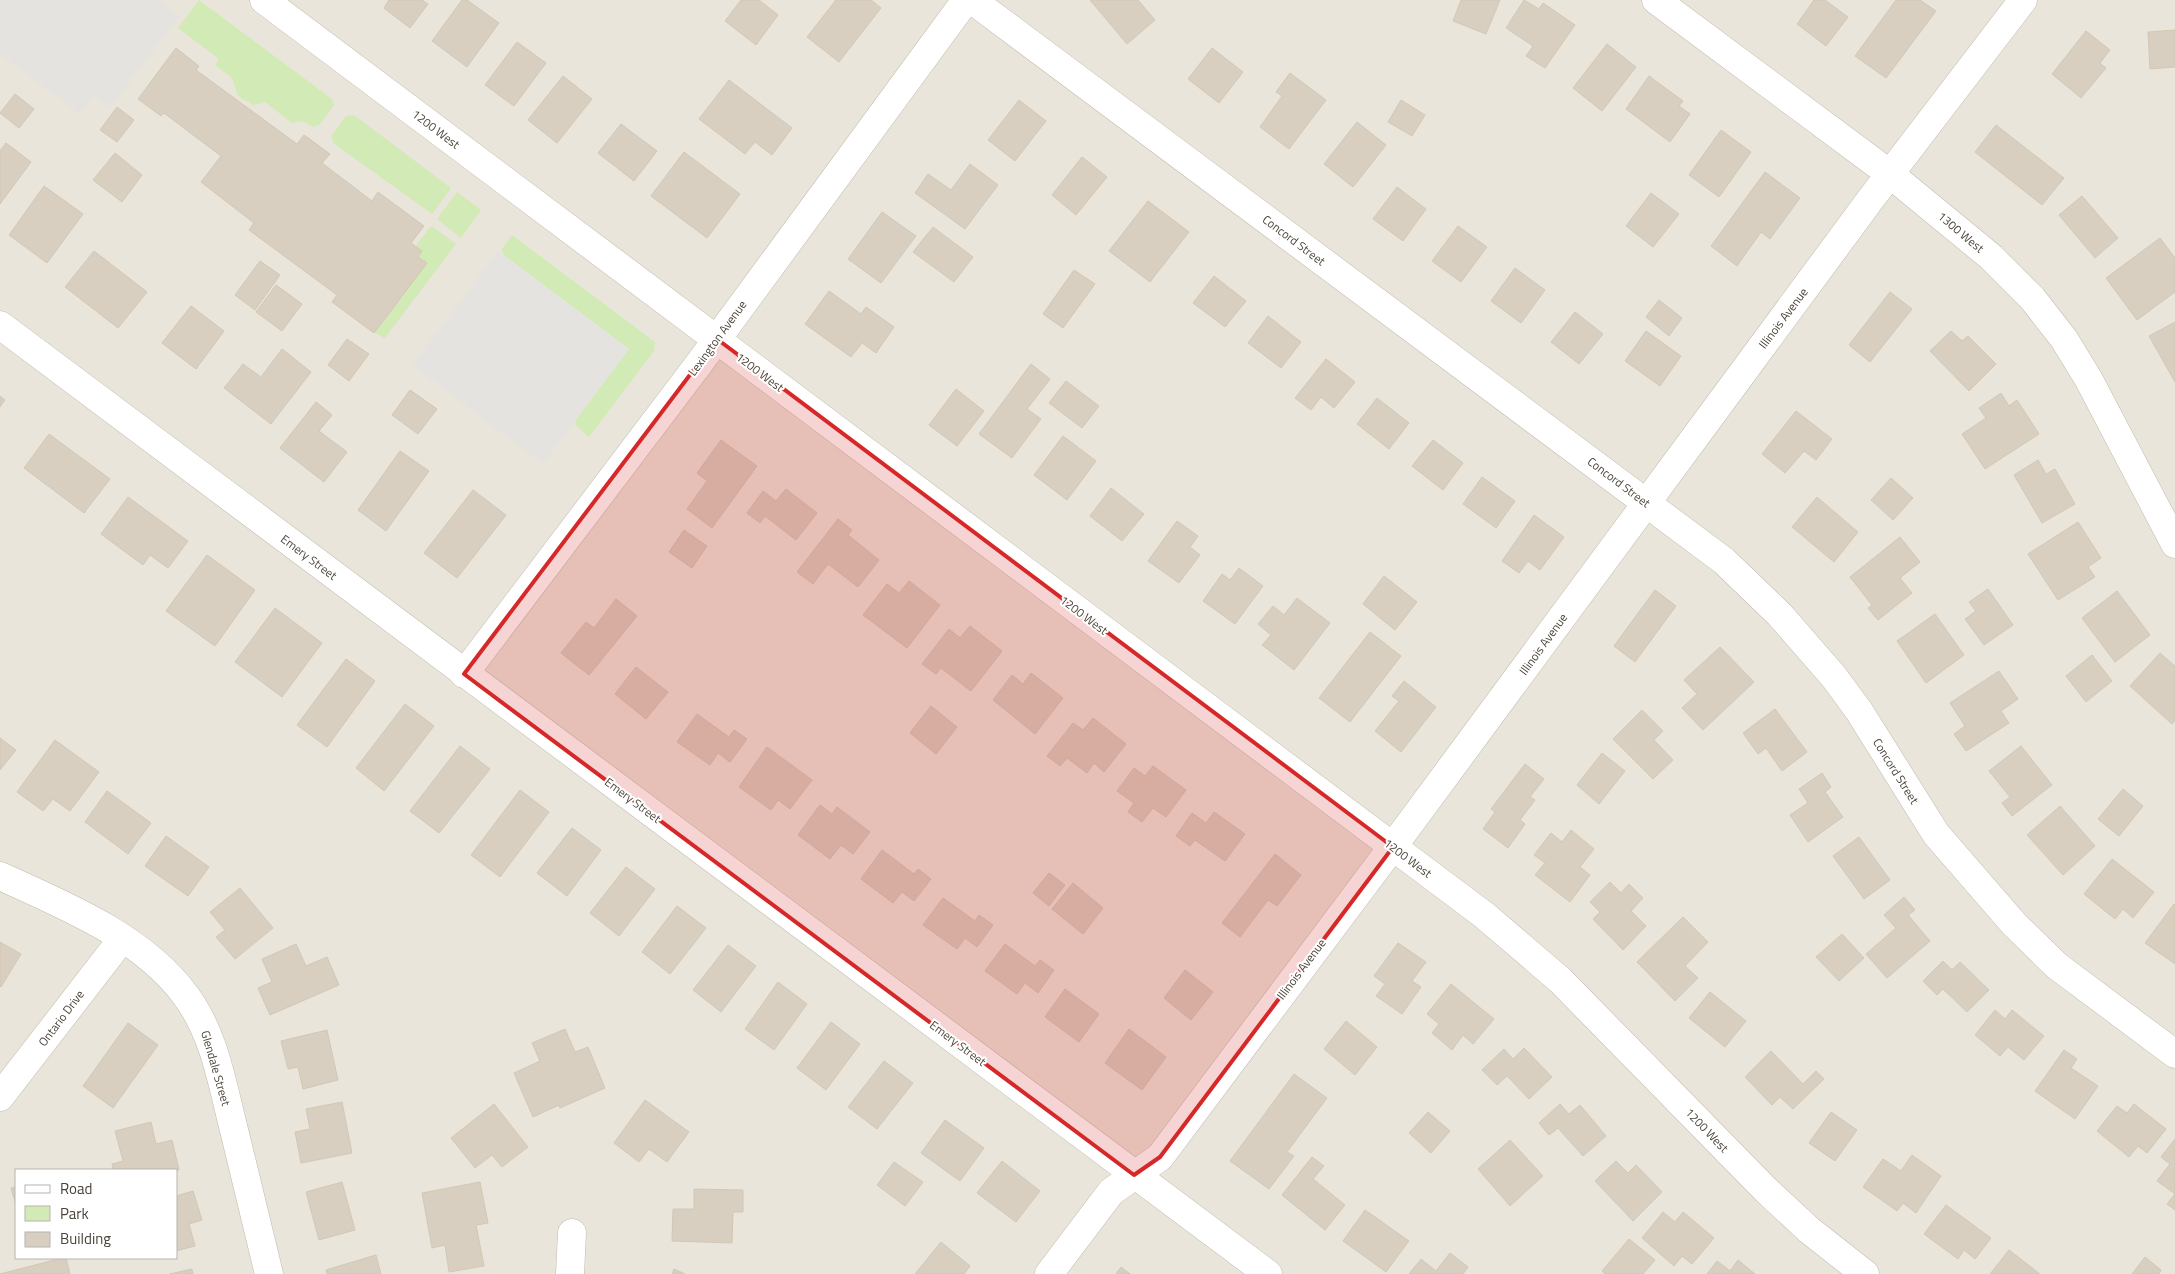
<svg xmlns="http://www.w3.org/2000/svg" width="2175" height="1274" viewBox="0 0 2175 1274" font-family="'Titillium Web',sans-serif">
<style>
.residential{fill:#eae5da;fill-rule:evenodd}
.green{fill:#d2eab5}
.parking{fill:#e5e3e0}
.building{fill:#d8cfc1;stroke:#d3c7b4}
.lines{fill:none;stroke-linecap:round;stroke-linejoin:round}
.street-casing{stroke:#c2bbae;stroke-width:29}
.street{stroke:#fff;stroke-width:28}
.marked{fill:#d62828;fill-opacity:0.2;stroke:#d62828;stroke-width:4;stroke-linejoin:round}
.labels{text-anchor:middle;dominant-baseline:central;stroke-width:4;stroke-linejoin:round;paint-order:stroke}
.street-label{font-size:12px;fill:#4b4439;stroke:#fff}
</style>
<rect width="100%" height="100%" fill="#f6f3ec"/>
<!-- residential -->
<path class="residential" d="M0,0H2175V1274H0ZM16,1170H176V1258H16Z"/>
<!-- green -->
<g class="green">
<path d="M199,0L332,99L334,105L320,124L314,127L302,121L292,123L265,102L253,105L238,96L232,78L215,65L219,59L178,28Z"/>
<path d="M354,115L451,188L432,214L333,143L332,135L346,116Z"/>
<path d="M457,192L481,210L461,238L437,219Z"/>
<path d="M430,227H433L456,244L384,339L375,332L426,263L418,257L422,251L416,246Z"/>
<path d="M512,235L655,342L654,351L589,437L576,425V419L629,349L505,256L501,250Z"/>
</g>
<!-- parking -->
<g class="parking">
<path d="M0,0H158L179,16L111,107L93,96L79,113L0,54Z"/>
<path d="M498,251L629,349L543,464L412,365Z"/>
</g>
<!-- building -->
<g class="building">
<path d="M389,0H422L428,4L410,28L384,8Z"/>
<path d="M462,0H467L499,23L467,67L432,41Z"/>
<path d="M741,0H759L778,15L756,45L725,21Z"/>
<path d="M836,0H871L881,8L839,62L807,37Z"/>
<path d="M1090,0H1138L1155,20L1127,44Z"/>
<path d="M1461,0H1500L1486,34L1453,21Z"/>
<path d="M1524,0L1539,9L1543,3L1575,25L1545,68L1526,56L1533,46L1506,28Z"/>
<path d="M1814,0H1825L1848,17L1826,46L1797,24Z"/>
<path d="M1896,0H1920L1936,11L1886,78L1855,56Z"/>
<path d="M2175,30V67L2150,69L2148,32Z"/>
<path d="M2086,31L2110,50L2100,63L2106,68L2081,98L2052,74Z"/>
<path d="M517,42L546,63L514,106L485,85Z"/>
<path d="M1607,44L1636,67L1602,111L1573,88Z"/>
<path d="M176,48L199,66L196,70L297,144L304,135L330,154L322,163L372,201L378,192L424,226L411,243L422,251L418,257L427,263L374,333L332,302L337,295L249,230L254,223L201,182L221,156L164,113L161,116L138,99Z"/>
<path d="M1212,48L1243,72L1219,103L1188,79Z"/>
<path d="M1290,73L1326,100L1289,149L1260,127L1282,96L1276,92Z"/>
<path d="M563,76L592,99L557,143L528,120Z"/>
<path d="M1649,76L1683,101L1679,106L1690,114L1670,142L1626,109Z"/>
<path d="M729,80L792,128L772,155L755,142L745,154L699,119Z"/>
<path d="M15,94L34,109L19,128L0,113Z"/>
<path d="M1019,100L1046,121L1015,161L988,140Z"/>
<path d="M1401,100L1425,115L1412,136L1388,122Z"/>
<path d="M117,107L134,120L117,142L100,130Z"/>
<path d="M1357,122L1386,145L1353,187L1324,164Z"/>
<path d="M621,124L657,151L634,181L598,153Z"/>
<path d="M1996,125L2064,178L2042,205L1975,152Z"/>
<path d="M1721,130L1751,152L1719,197L1689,175Z"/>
<path d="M6,143L31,162L0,204V151Z"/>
<path d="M684,152L740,194L707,238L651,196Z"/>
<path d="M115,153L142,175L122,202L93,180Z"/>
<path d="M1082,157L1107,177L1076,215L1052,195Z"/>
<path d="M970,164L998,185L965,229L915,193L928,174L951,190Z"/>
<path d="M1765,172L1800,198L1770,239L1761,232L1737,266L1711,246Z"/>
<path d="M44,186L83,214L47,263L9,235Z"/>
<path d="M1397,187L1426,209L1403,241L1373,219Z"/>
<path d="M1651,193L1679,214L1653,247L1626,226Z"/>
<path d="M2082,196L2118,238L2095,258L2059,215Z"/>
<path d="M1148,201L1189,232L1150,282L1109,251Z"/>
<path d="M882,212L916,236L881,283L848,259Z"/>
<path d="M1458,226L1487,247L1461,282L1432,261Z"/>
<path d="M933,227L973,257L954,282L913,252Z"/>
<path d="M2160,238L2175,258V292L2137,320L2106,278Z"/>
<path d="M94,251L147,292L118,328L65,287Z"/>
<path d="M260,261L280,275L255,310L235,295Z"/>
<path d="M1515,268L1545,290L1521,323L1491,301Z"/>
<path d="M1074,270L1095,284L1063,328L1043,314Z"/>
<path d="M1214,276L1246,301L1225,327L1193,303Z"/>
<path d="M276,285L302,304L282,331L256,312Z"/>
<path d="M829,291L861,314L866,307L894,327L876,353L862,343L851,357L805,324Z"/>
<path d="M1890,292L1912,309L1870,362L1849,345Z"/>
<path d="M1659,300L1682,318L1669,336L1646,317Z"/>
<path d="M191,306L224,331L196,369L162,343Z"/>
<path d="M1575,312L1603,334L1579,364L1551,342Z"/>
<path d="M1268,316L1301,342L1281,368L1248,343Z"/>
<path d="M2175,322V382L2149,336Z"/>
<path d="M1646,331L1681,356L1660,386L1625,361Z"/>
<path d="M1951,331L1962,341L1968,336L1996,364L1969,391L1930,351Z"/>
<path d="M347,339L369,354L349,381L328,365Z"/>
<path d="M282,349L311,372L271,424L224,388L243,364L261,377Z"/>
<path d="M1326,359L1355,382L1334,408L1321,397L1311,410L1295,398Z"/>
<path d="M1031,364L1050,379L1027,409L1041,419L1012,458L979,434Z"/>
<path d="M1066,381L1099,406L1082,428L1049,403Z"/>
<path d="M956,389L984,411L957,446L929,425Z"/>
<path d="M410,390L437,409L418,434L392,415Z"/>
<path d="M2001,393L2009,406L2017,400L2039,434L1985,469L1962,434L1986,418L1979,408Z"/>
<path d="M0,396L5,400L0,407Z"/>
<path d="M1377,398L1409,423L1389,449L1357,424Z"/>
<path d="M316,402L332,415L319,431L347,452L324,482L280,448Z"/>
<path d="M1796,411L1832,439L1816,460L1804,451L1785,473L1762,454Z"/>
<path d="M49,434L110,479L84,513L24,468Z"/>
<path d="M1063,436L1096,461L1067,500L1034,475Z"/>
<path d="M721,440L757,466L712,528L687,509L707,481L697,473Z"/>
<path d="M1433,440L1463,463L1443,490L1412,466Z"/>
<path d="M400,451L429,471L386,531L358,510Z"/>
<path d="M2038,460L2046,474L2055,469L2075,504L2042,523L2014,475Z"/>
<path d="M1482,477L1515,501L1496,528L1463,504Z"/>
<path d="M1891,478L1913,498L1893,520L1871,500Z"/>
<path d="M1111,488L1144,514L1122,541L1090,516Z"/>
<path d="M786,489L817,513L796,540L765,516L760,523L747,513L763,491L776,501Z"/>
<path d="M473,490L506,515L457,578L424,553Z"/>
<path d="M128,497L188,541L168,568L150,555L143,565L101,534Z"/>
<path d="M1817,497L1858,532L1834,562L1792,527Z"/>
<path d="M1534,515L1564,537L1540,570L1528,561L1519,573L1502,561Z"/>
<path d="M838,519L852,530L848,535L879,560L858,587L828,564L813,584L797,572Z"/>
<path d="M1177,521L1198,536L1190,547L1200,555L1179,583L1148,561Z"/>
<path d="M2078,522L2101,558L2088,567L2095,577L2058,600L2028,554Z"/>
<path d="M684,530L707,546L692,568L669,552Z"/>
<path d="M1900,537L1920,562L1900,578L1912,593L1878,620L1868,608L1872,605L1850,577Z"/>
<path d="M207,555L255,590L215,646L166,611Z"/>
<path d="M1239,568L1263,586L1235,624L1203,601L1222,574L1230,580Z"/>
<path d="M1384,576L1417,602L1395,630L1363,604Z"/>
<path d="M909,581L940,605L907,648L863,615L887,584L899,593Z"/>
<path d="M1988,589L2013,625L1984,645L1965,619L1976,611L1969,602Z"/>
<path d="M1655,590L1676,606L1635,662L1614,646Z"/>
<path d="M2117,591L2150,635L2115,662L2082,618Z"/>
<path d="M1297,598L1330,623L1294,670L1262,645L1271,635L1258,624L1273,606L1284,615Z"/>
<path d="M616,599L637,616L589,675L561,653L586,622L594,628Z"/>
<path d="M275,608L322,643L282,697L235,662Z"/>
<path d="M1935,614L1964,655L1926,683L1897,641Z"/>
<path d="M970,626L1002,651L971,691L941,668L936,674L922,664L949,629L960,638Z"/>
<path d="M1370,632L1401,656L1350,722L1319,698Z"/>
<path d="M1720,647L1754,682L1703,730L1682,708L1697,694L1684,680Z"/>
<path d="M2160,653L2175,666V720L2172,724L2130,686Z"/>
<path d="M2092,655L2112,681L2086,702L2066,676Z"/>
<path d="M346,659L375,681L327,747L297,725Z"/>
<path d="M636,667L668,692L646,719L615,694Z"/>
<path d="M1999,671L2018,699L2001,711L2009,723L1966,751L1954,734L1965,726L1950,703Z"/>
<path d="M1031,673L1063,698L1035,734L993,700L1012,675L1023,684Z"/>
<path d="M1404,681L1436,707L1401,752L1375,731L1399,701L1392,696Z"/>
<path d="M405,704L434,726L384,791L356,768Z"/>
<path d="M931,706L957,727L936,754L910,733Z"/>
<path d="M1775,709L1807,752L1782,771L1766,748L1758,754L1743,733Z"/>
<path d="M1642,710L1663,731L1654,740L1673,760L1653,779L1613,739Z"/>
<path d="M697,714L729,737L734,730L747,739L730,762L718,753L710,765L677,742Z"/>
<path d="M1093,718L1126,744L1104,772L1094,763L1087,773L1067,758L1060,766L1047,756L1073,723L1083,730Z"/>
<path d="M0,738L16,750L0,770Z"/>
<path d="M55,740L99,772L70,811L53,799L43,811L17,792Z"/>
<path d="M460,746L490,769L439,833L410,811Z"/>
<path d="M2021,746L2052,785L2012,816L2002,803L2010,797L1989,771Z"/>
<path d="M767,747L812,780L790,809L778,800L771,810L739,787Z"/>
<path d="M1602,753L1625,771L1599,804L1577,785Z"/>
<path d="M1525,764L1544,779L1530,797L1535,800L1520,820L1525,824L1508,848L1483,829L1495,812L1491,809Z"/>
<path d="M1153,766L1186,790L1166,817L1153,808L1142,822L1128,812L1134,803L1117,791L1134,768L1145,776Z"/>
<path d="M1822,773L1831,787L1825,792L1843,817L1808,842L1790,815L1808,803L1799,789Z"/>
<path d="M2123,789L2143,806L2119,836L2098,819Z"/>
<path d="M520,790L549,812L500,877L471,855Z"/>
<path d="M107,791L151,823L128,854L85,822Z"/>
<path d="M820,805L832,814L837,807L870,832L853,854L841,845L830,859L798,835Z"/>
<path d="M2060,806L2095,846L2063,875L2027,835Z"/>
<path d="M1214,812L1245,834L1225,861L1195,840L1190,846L1176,836L1192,813L1206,823Z"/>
<path d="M572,828L601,850L567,896L537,873Z"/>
<path d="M1571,830L1594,849L1580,867L1590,875L1570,902L1535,875L1545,863L1534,855L1551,833L1562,842Z"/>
<path d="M166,836L209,867L188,896L145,866Z"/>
<path d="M1859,837L1890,880L1864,899L1833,856Z"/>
<path d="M882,850L914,874L918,869L931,879L914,901L902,892L893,903L861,879Z"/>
<path d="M1275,854L1301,875L1277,906L1268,900L1240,937L1222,923Z"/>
<path d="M2112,859L2154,892L2133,918L2123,909L2115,919L2084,894Z"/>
<path d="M626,867L655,889L619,936L590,913Z"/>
<path d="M1049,873L1065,885L1049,906L1033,893Z"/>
<path d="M1610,882L1621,893L1629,884L1643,898L1631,911L1646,926L1623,950L1593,919L1600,912L1590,902Z"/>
<path d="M1073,883L1103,908L1083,934L1052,909Z"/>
<path d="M240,888L273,928L235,959L216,937L225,930L210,912Z"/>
<path d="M1904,897L1915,910L1908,915L1930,941L1887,978L1866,954L1896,928L1884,915Z"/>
<path d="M943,898L975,921L979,915L993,925L977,947L965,938L957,949L923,925Z"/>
<path d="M2174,904L2175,905V964L2145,943Z"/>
<path d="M677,906L706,928L670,974L642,952Z"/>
<path d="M1683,917L1708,942L1685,966L1698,978L1675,1001L1637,962Z"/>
<path d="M1842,934L1864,958L1839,981L1816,957Z"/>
<path d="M0,942L21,954L1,987L0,986Z"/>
<path d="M1398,943L1426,962L1412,981L1421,987L1402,1014L1376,996L1385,984L1374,976Z"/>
<path d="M296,944L306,966L327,957L339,985L270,1015L258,988L272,982L262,959Z"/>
<path d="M1005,944L1035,966L1040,960L1054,970L1038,993L1025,983L1017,994L985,971Z"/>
<path d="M728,945L756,966L721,1012L693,990Z"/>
<path d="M1943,961L1952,970L1960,962L1989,990L1967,1012L1943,989L1937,995L1923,981Z"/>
<path d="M1185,970L1213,992L1191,1020L1164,998Z"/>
<path d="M778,982L807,1004L774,1050L745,1029Z"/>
<path d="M1451,984L1494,1019L1473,1044L1463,1035L1452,1050L1432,1033L1439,1024L1427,1014Z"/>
<path d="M1065,989L1099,1014L1079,1042L1045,1017Z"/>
<path d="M1710,992L1746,1021L1725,1047L1689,1018Z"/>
<path d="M1995,1010L2005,1019L2012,1010L2044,1036L2024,1060L2008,1047L2000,1056L1975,1035Z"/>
<path d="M1346,1021L1377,1047L1355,1075L1324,1049Z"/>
<path d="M831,1022L860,1044L826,1090L797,1068Z"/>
<path d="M128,1023L158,1045L113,1108L83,1086Z"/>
<path d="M565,1029L575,1052L588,1047L605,1088L560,1108L559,1105L533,1117L514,1073L540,1061L532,1043Z"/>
<path d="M1129,1029L1166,1057L1142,1090L1105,1063Z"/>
<path d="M327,1030L338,1080L303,1089L298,1067L288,1069L281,1041Z"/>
<path d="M1524,1048L1552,1077L1529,1099L1507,1076L1497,1085L1482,1070L1504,1049L1513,1059Z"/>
<path d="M2064,1050L2077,1059L2071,1068L2098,1086L2075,1119L2035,1091Z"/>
<path d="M1771,1051L1803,1084L1816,1071L1824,1079L1793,1109L1780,1097L1772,1105L1745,1077Z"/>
<path d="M884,1061L913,1083L877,1129L848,1107Z"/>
<path d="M1294,1074L1327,1098L1287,1152L1294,1156L1269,1189L1230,1161Z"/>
<path d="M645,1100L689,1132L667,1162L649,1149L639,1162L614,1143Z"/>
<path d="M342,1102L352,1153L301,1163L295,1132L310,1129L306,1109Z"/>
<path d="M494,1104L528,1147L502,1167L492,1155L475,1168L451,1138Z"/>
<path d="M1560,1104L1569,1114L1580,1105L1606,1136L1583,1156L1558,1128L1549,1135L1539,1123Z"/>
<path d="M2134,1104L2166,1129L2147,1153L2138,1146L2129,1157L2097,1131L2117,1106L2127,1113Z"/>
<path d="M1428,1112L1450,1131L1431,1153L1409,1133Z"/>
<path d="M1831,1112L1857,1130L1835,1161L1809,1143Z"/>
<path d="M945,1120L984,1148L960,1181L921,1153Z"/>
<path d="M151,1122L156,1144L172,1140L179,1170H113L112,1164L123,1161L115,1131Z"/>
<path d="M2175,1139V1210L2167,1204L2175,1194L2157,1181L2170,1164L2161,1157Z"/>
<path d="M1510,1140L1543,1176L1510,1206L1478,1169Z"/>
<path d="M1912,1155L1941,1176L1916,1213L1903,1203L1897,1211L1863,1187L1883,1159L1901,1171Z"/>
<path d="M1312,1157L1324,1166L1313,1179L1345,1205L1325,1230L1282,1195Z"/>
<path d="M1002,1161L1040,1191L1016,1222L977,1193Z"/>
<path d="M1616,1161L1628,1173L1636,1165L1662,1192L1633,1221L1595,1181Z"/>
<path d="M894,1162L923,1182L905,1206L877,1185Z"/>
<path d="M342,1182L355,1230L319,1240L306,1192Z"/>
<path d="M480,1182L488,1223L476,1225L484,1266L449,1272L445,1245L432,1248L422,1193Z"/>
<path d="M16,1187V1205L11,1188Z"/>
<path d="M694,1189L743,1190V1212H733L732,1243L672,1241L673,1209H694Z"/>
<path d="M193,1191L202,1220L189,1224L195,1246L176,1251V1196Z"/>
<path d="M1946,1205L1991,1238L1975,1259L1964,1250L1958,1259L1924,1234Z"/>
<path d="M1365,1210L1409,1241L1386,1272L1343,1241Z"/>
<path d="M1663,1212L1675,1222L1683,1212L1714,1238L1692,1264L1682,1256L1674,1266L1642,1238Z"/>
<path d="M1629,1239L1655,1260L1643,1274H1605L1602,1271Z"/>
<path d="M941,1242L970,1266L964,1274H915Z"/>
<path d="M2009,1250L2040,1274H1990Z"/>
<path d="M1450,1253L1468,1267L1463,1274H1409L1421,1259L1436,1271Z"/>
<path d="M376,1255L381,1274H327L326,1270Z"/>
<path d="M2145,1257L2161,1270L2159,1274H2132Z"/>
<path d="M66,1258L70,1274H0L62,1258Z"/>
<path d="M1738,1260L1755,1274H1707L1717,1261L1730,1271Z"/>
<path d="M1121,1267L1130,1274H1116Z"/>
<path d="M192,1269L193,1274H170Z"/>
<path d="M674,1269L685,1274H672Z"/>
</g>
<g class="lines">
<!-- street casing -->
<g class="street-casing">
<g id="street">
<path d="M264,0L1484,915L1560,980L1766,1190L1809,1230L1865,1274"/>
<path d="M972,0L1724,561L1780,615L1834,677L1859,711L1936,834L2014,924L2057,966L2175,1054"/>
<path d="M1656,0L1890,174L1991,257L2032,298L2064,339L2089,380L2175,544"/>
<path d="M0,325L1268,1274"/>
<path d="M464,674L698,365L966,0"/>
<path d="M0,876C64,905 143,937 186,996C215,1035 222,1084 234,1130C246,1178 257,1226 269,1274"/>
<path d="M0,1097L122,939"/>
<path d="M570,1274L572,1233"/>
<path d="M1049,1274L1111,1192L1160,1157L1414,818L1870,200L2023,0"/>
</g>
</g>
<!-- street -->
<use href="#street" class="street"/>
</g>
<!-- marked area -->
<path class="marked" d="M717,339L1393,847L1160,1157L1134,1175L464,674Z"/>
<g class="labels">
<!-- street labels -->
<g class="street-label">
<text transform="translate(436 129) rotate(37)">1200 West</text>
<text transform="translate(1961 232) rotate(40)">1300 West</text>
<text transform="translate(1294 240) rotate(37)">Concord Street</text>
<text transform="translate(1783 318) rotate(-53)">Illinois Avenue</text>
<text transform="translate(717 338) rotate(-54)">Lexington Avenue</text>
<text transform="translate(760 372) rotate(37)">1200 West</text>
<text transform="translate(1619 482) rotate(37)">Concord Street</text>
<text transform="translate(309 557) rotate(37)">Emery Street</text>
<text transform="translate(1084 615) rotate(37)">1200 West</text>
<text transform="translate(1543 644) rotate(-54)">Illinois Avenue</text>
<text transform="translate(1896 771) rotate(58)">Concord Street</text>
<text transform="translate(633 800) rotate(37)">Emery Street</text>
<text transform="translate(1408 858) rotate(37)">1200 West</text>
<text transform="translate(1301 969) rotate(-53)">Illinois Avenue</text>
<text transform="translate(61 1018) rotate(-53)">Ontario Drive</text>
<text transform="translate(958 1043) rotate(37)">Emery Street</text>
<text transform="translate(216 1068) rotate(74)">Glendale Street</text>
<text transform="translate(1707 1130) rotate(46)">1200 West</text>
</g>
</g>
<!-- legend -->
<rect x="15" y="1169" width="162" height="90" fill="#ffffff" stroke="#b7b4b0"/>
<rect x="25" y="1185" width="25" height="8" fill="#ffffff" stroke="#b7b4b0"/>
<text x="60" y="1194" font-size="15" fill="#4b4439">Road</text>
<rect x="25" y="1206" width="25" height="15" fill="#d2eab5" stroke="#b7b4b0"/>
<text x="60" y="1219" font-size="15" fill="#4b4439">Park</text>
<rect x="25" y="1232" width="25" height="15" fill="#d8cfc1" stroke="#b7b4b0"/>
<text x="60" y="1244" font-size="15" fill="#4b4439">Building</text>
</svg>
